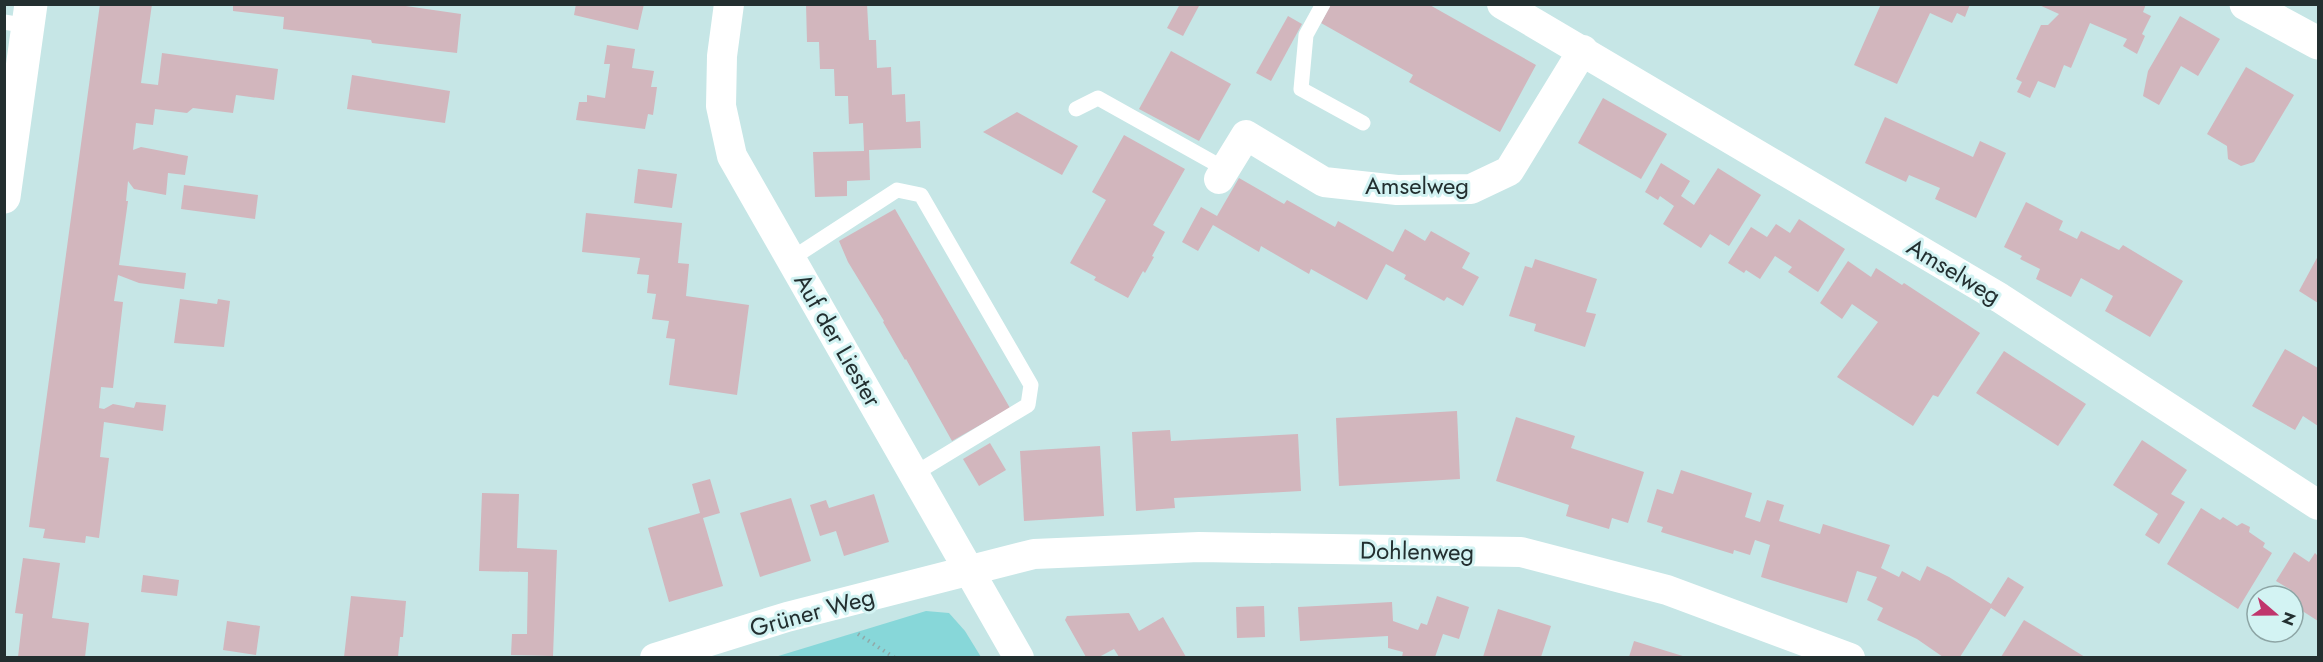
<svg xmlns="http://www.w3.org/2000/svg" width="2323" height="662" viewBox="0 0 2323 662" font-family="Jost,sans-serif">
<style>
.green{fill:#87d7d9}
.building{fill:#d2b6bd}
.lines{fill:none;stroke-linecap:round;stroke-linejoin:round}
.path{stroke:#90a9a9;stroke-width:4;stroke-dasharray:1.5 4.5;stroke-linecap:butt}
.service{stroke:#fff;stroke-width:15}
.minor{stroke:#fff;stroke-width:30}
.tertiary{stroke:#fff;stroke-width:33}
.labels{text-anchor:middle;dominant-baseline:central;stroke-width:6;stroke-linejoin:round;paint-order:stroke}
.street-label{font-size:24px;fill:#232f30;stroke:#d3f3f3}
</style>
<rect width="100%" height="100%" fill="#c6e6e6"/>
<!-- green -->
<path class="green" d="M926,611L949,613L965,631L981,657H775Z"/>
<!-- building -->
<g class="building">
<path d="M100,4H152L141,83L158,85L162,53L278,69L274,100L236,95L233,113L193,108L187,113L155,109L153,125L136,123L133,150L141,147L188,156L185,175L168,173L166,195L134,189L128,181L126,201H128L119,265L186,273L184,289L139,283L118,275L114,301L123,302L113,388L101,387L99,408L104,409L113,404L134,408L136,402L166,405L163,431L104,422L100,457L109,458L99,538L86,536L85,543L43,538L45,529L29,527Z"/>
<path d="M233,4H392L461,14L457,53L372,43L371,40L283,29L284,17L233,11Z"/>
<path d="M576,4H644L638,30L574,15Z"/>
<path d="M806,4H867L869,40H876L877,68L891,67L892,95L905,94L906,122L920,121L921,148L869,150L870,180L847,181V196L815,197L813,152L864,151L863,123L849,124L848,96H835L834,69H820L819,42H807Z"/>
<path d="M1180,4H1200L1183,36L1167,28Z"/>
<path d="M1331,4H1428L1536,65L1500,132L1409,82L1413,75L1321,23Z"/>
<path d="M1881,4H1970L1965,17L1957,13L1952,23L1930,13L1897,84L1854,65Z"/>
<path d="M2037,4H2146L2143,12L2151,16L2142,34L2145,36L2137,54L2123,46L2127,39L2090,23L2071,68L2064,65L2055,88L2038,81L2030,98L2017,92L2022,82L2016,79L2041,25H2048L2059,14Z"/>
<path d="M1288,16L1302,24L1271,81L1256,73Z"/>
<path d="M2180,16L2220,39L2198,76L2181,66L2159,105L2143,96L2148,71Z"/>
<path d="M607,45L635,49L632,68L654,71L651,87H657L653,115L648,114L645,129L576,120L579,102H587V95L605,98L610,64H604Z"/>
<path d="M1171,51L1231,84L1199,141L1139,109Z"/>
<path d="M2246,67L2294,95L2254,162L2241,166L2228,159L2227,146L2207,134Z"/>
<path d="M352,75L450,91L445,123L347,109Z"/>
<path d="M1603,98L1667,134L1641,179L1578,143Z"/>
<path d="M1017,112L1078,146L1062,175L983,132Z"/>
<path d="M1885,117L1973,157L1980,141L2006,153L1976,218L1935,199L1940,188L1909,175L1906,182L1865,163Z"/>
<path d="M1124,135L1185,169L1153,225L1165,232L1152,256L1154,257L1145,273L1143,271L1128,298L1094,280L1096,277L1070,263L1106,200L1092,192Z"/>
<path d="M1661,163L1690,181L1681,196L1694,205L1718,168L1761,195L1729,246L1710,234L1701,248L1663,224L1674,206L1660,196L1658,200L1645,192Z"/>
<path d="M638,169L677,174L672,208L634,203Z"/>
<path d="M1239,178L1284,204L1287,200L1335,227L1338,221L1393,252L1405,229L1425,241L1431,231L1470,253L1462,268L1479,277L1463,306L1447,297L1444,301L1404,279L1406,275L1386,264L1367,300L1311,269L1309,274L1261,246L1259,252L1213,225L1198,251L1182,242L1201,207L1217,216Z"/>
<path d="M184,185L258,195L255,219L181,209Z"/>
<path d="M2026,202L2063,221L2059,230L2077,239L2081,231L2119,250L2123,245L2183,281L2150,337L2105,311L2113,296L2081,278L2071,297L2036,279L2040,269L2020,259L2022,256L2004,247Z"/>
<path d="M895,209L1010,408L952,441L906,359L905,360L883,322L884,321L848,262L839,241Z"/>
<path d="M586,213L682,223L678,263L689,264L686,296L749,305L737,395L669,385L675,339L666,338L669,321L652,319L656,294L647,293L649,275L637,274L640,258L582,252Z"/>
<path d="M1799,219L1845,249L1818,292L1788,272L1792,267L1775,256L1760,279L1746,270L1744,273L1728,263L1751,227L1767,237L1776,224L1790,233Z"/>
<path d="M2318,256V303L2299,291Z"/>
<path d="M1535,259L1597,279L1586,312L1596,314L1585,347L1534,331L1536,324L1509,316L1525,266L1532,268Z"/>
<path d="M1848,261L1871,277L1876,268L1902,285L1904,283L1980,333L1938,397L1933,395L1913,426L1837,377L1878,322L1852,304L1842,319L1820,303Z"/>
<path d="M180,299L217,304L218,299L230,301L224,347L174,343Z"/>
<path d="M2285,349L2318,368V426L2303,416L2295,430L2252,406Z"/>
<path d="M2004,351L2086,404L2058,446L1976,393Z"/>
<path d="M1457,411L1460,479L1339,486L1336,418Z"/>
<path d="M1516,417L1575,436L1571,448L1644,472L1628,523L1612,518L1609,529L1566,516L1569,505L1496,481Z"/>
<path d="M1170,430L1171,441L1298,434L1301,491L1174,498L1175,508L1136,511L1132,432Z"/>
<path d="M2142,440L2187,470L2171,494L2185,502L2159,544L2145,535L2158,514L2113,485Z"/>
<path d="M990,443L1006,470L979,486L963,459Z"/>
<path d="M1100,446L1104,516L1024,521L1020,451Z"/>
<path d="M1681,470L1752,493L1745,517L1760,522L1767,500L1784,505L1779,521L1820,534L1823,524L1890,545L1881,568L1899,577L1902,571L1920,581L1927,566L1949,577L1991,604L2008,577L2024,587L2005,617L1991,608L1960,657H1943L1917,639L1877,620L1883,608L1867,600L1877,577L1857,571L1847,603L1761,577L1770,545L1755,540L1750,555L1734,550L1733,554L1661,532L1663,527L1647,522L1657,489L1673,494Z"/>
<path d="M710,479L720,513L703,518L723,586L669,602L648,528L700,513L692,484Z"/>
<path d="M482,493L519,494L517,548L557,550L553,656L511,655L512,634H527L528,572L479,571Z"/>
<path d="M874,494L889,542L844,556L836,531L820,536L810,505L826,500L829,508Z"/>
<path d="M791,498L811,561L760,577L740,513Z"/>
<path d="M2201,508L2220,520L2223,517L2237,526L2242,523L2250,527L2249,532L2265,543L2263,547L2272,553L2238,609L2167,564Z"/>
<path d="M2294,552L2309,562L2315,553L2318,556V621L2293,605V596H2287L2291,590L2276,581Z"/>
<path d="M23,558L60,563L52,618L89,623L85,657H18L23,614L15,613Z"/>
<path d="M143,575L179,580L177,596L141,592Z"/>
<path d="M351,596L406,601L403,637H400L398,657H344Z"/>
<path d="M1437,596L1469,607L1459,639L1443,634L1435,657H1402L1403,652L1388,648V636L1300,641L1298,607L1392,602L1393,621L1418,630L1421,623L1427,625Z"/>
<path d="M1264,606L1265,637L1237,638L1236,607Z"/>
<path d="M1498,609L1551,626L1541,657H1483Z"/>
<path d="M1129,613L1139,631L1163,617L1186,657H1119L1114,649L1099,657H1086L1065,620L1067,616Z"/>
<path d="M2024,620L2085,657H2001Z"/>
<path d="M227,621L260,626L256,655L223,650Z"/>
<path d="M1634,641L1686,657H1629Z"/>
</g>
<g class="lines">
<!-- path -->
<path class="path" d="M858,634L895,658"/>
<!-- service -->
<g class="service">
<path d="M1323,4L1306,35L1301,89L1363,123"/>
<path d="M4,22L28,26"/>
<path d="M1076,109L1098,98L1225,169"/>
<path d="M791,259L897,190L921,195L1031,385L1028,405L914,474"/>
</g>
<!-- minor -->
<g class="minor">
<path d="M729,4L722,56L721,106L732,156L1019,658"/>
<path d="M1502,4L2000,298L2318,505"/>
<path d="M1219,179L1246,135L1324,182L1397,190L1471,189L1509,171L1583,50"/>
<path d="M655,658L787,617L1034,554L1199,547L1521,552L1667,590L1850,658"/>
</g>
<!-- tertiary -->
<g class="tertiary">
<path d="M2246,4L2318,43"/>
<path d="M4,197L31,4"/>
</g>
</g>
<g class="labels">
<!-- street labels -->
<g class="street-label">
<text x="1417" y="185">Amselweg</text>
<text transform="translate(1954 271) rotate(31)">Amselweg</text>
<text transform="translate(838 340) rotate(60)">Auf der Liester</text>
<text transform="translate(1417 551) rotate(1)">Dohlenweg</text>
<text transform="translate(812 612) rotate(-15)">Grüner Weg</text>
</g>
</g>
<!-- border -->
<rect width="2323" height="662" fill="none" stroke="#232f30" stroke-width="12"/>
<!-- north arrow -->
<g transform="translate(2275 614) rotate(110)"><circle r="28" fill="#d3f3f3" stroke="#8da5a5" stroke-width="1.5"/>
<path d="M0-4.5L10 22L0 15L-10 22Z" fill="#c0356c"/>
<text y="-9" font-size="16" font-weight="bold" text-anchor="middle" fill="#232f30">N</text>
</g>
</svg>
